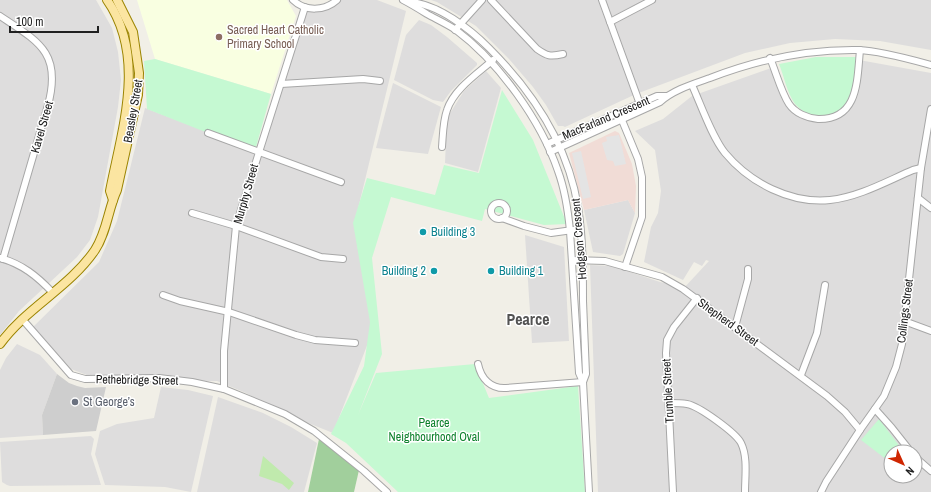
<svg xmlns="http://www.w3.org/2000/svg" width="931" height="492" viewBox="0 0 931 492" font-family="'Archivo Narrow',sans-serif">
<style>
.residential{fill:#dedddd;fill-rule:evenodd}
.commercial{fill:#f1dcd6}
.education{fill:#f9ffe1}
.religious{fill:#cecece}
.grass{fill:#c0eaad}
.forest{fill:#a1cf9c}
.park{fill:#c5f9d2}
.parking{fill:#e4e4e4}
.lines{fill:none;stroke-linecap:round;stroke-linejoin:round}
.minor-casing{stroke:#a7a7a7;stroke-width:8}
.major-casing{stroke:#9b8401;stroke-width:10}
.minor{stroke:#fff;stroke-width:6}
.major{stroke:#fbe5a1;stroke-width:8}
.education-dot{fill:#8d6e63;stroke:#fff;stroke-width:1.5}
.culture-dot{fill:#0f9aa8;stroke:#fff;stroke-width:1.5}
.worship-dot{fill:#6b7280;stroke:#fff;stroke-width:1.5}
.labels{text-anchor:middle;dominant-baseline:central;stroke-width:3;stroke-linejoin:round;paint-order:stroke}
.education-label{font-size:12px;fill:#785e54;stroke:#fff;text-anchor:start}
.street-label{font-size:12px;fill:#202020;stroke:#fff}
.culture-label{font-size:12px;fill:#0d838f;stroke:#fff;text-anchor:start}
.worship-label{font-size:12px;fill:#5b616d;stroke:#fff;text-anchor:start}
.park-label{font-size:12px;fill:#0c802b;stroke:#fff}
.district-label{font-size:16px;font-weight:bold;fill:#535353;stroke:#fff}
</style>
<rect width="100%" height="100%" fill="#f1efe7"/>
<!-- residential -->
<g class="residential">
<path d="M0,0H96L112,28L118,52L121,80L118,107L98,217L90,240L77,257L19,311L0,335Z"/>
<path d="M338,0H377L406,11L356,217L371,321L368,343L333,433L276,410L246,393L217,381L108,383L71,369L33,327L99,262L117,221L145,108L255,150L281,84L305,7L322,8Z"/>
<path d="M431,0H931V50L880,41L835,39L790,43L745,53L636,94L565,127L563,126H558L546,105L533,87L509,59L476,26L437,2Z"/>
<path d="M419,20L431,25L447,37L477,63V65L451,91L443,102L433,100L394,80L406,35Z"/>
<path d="M859,60L931,73V492H598L590,265L612,266L660,282L678,286L683,289L709,261L706,260L702,266L694,262L683,280L644,262L651,227L658,213L661,191L655,150L635,131L663,119L692,96L774,67L789,103L806,116L837,115L855,92ZM891,452H915V476H891Z"/>
<path d="M486,71L501,88L478,172L445,163L447,118L464,91Z"/>
<path d="M393,83L441,107L428,154L376,148Z"/>
<path d="M628,200L635,213L623,254L620,256L593,252L584,210Z"/>
<path d="M525,235L564,247L569,341L532,343Z"/>
<path d="M17,344L40,355L57,374L42,415L43,435L0,438V370L6,358Z"/>
<path d="M161,387L188,390L213,396L191,492L165,487L105,485L95,454L100,431L117,424L154,418Z"/>
<path d="M218,397L263,413L291,427L317,443L304,492H197Z"/>
<path d="M91,436L94,439L91,454L101,485L10,486L7,485L2,482L0,442Z"/>
</g>
<!-- commercial -->
<path class="commercial" d="M615,131L619,133L632,164L636,186L635,213L628,200L584,210L569,153Z"/>
<!-- education -->
<path class="education" d="M137,0H287L296,16L271,94L155,59Z"/>
<!-- religious -->
<path class="religious" d="M57,374L69,383L77,386L85,388L106,387L96,431L43,435L42,415Z"/>
<!-- grass -->
<path class="grass" d="M263,456L294,483L289,490L282,484L259,476Z"/>
<!-- forest -->
<path class="forest" d="M319,439L359,470L354,492H308Z"/>
<!-- park -->
<g class="park">
<path d="M816,57H856C854,82 856,115 822,116C812,117 802,112 795,104C787,93 784,76 779,64Z"/>
<path d="M155,59L271,94L256,147L208,133L147,109L144,61Z"/>
<path d="M502,90L533,140L567,224L544,225L485,209L482,221L391,197L372,258L382,354L358,415L376,373L475,364L489,398L578,386L585,492H398L346,443L331,434L364,366L370,322L353,223L367,178L435,195L444,165L479,173Z"/>
<path d="M879,419L904,452H891V463L861,440Z"/>
</g>
<!-- parking -->
<g class="parking">
<path d="M619,135L626,164L615,166L613,161L607,160L602,143L607,141L606,137Z"/>
<path d="M581,151L591,197L583,199L572,153Z"/>
</g>
<g class="lines">
<!-- minor casing -->
<g class="minor-casing">
<g id="minor">
<path d="M293,0C305,12 325,11 337,0"/>
<path d="M403,0C411,4 419,9 427,14C436,19 447,24 456,30C499,62 541,121 558,171C565,190 568,210 570,231L579,373L583,382L589,492"/>
<path d="M491,0L537,49C547,56 550,57 563,54"/>
<path d="M602,0L641,107"/>
<path d="M410,2C438,4 470,29 489,48C533,92 568,146 578,207C583,238 583,270 583,301C584,325 585,350 586,374L583,382"/>
<path d="M0,16C39,42 62,53 48,105L3,259"/>
<path d="M610,22L652,0"/>
<path d="M455,30L482,0"/>
<path d="M770,58C776,72 781,92 789,104C795,113 807,118 818,119C859,120 857,80 860,50"/>
<path d="M281,84L363,79L380,81"/>
<path d="M692,85C701,105 712,137 725,153C750,183 791,204 830,200C859,197 887,181 913,170L921,168"/>
<path d="M619,113L638,159L642,177V217L625,267"/>
<path d="M208,133L341,182"/>
<path d="M547,144L657,96H666"/>
<path d="M442,147C443,134 443,121 447,110C454,89 477,74 493,60"/>
<path d="M550,152L660,102C673,90 693,84 710,78C759,59 806,49 859,50C881,51 909,59 931,65"/>
<path d="M918,198L931,208"/>
<circle cx="499" cy="211" r="8"/>
<path d="M192,213L236,226L321,257L343,259"/>
<path d="M502,218L524,226L551,233L580,229"/>
<path d="M0,258C22,264 37,276 53,293"/>
<path d="M572,260L605,261L662,277L683,289L827,396L845,412L860,430"/>
<path d="M163,295L180,301L229,312L296,335L315,340L355,343"/>
<path d="M23,320L71,375L85,379L159,378L192,382L224,389L285,414L314,431L364,471L387,492"/>
<path d="M904,321L931,331"/>
<path d="M735,327L748,279V269"/>
<path d="M478,364C481,379 491,389 506,388L583,382"/>
<path d="M801,375L817,333L825,285"/>
<path d="M224,389V351L236,226L260,149L305,7"/>
<path d="M669,403C675,403 681,403 687,404C699,406 736,433 741,443C748,457 745,477 745,492"/>
<path d="M875,409L892,428L911,452"/>
<path d="M915,457L931,471"/>
<path d="M673,492L666,353L667,340L674,327L697,298"/>
<path d="M821,492L826,482L860,430L884,396L896,367L902,344L921,168L931,109"/>
</g>
</g>
<!-- major casing -->
<g class="major-casing">
<g id="major">
<path d="M107,0C147,57 122,129 110,191L113,200"/>
<path d="M0,344C26,308 70,287 95,250C107,232 108,209 117,190L138,95L139,73L133,32L117,0"/>
</g>
</g>
<!-- minor -->
<use href="#minor" class="minor"/>
<!-- major -->
<use href="#major" class="major"/>
</g>
<!-- markers -->
<circle class="education-dot" cx="219" cy="37" r="4"/>
<g class="culture-dot">
<circle cx="423" cy="232" r="4"/>
<circle cx="434" cy="271" r="4"/>
<circle cx="491" cy="271" r="4"/>
</g>
<circle class="worship-dot" cx="75" cy="402" r="4"/>
<g class="labels">
<!-- education labels -->
<g class="education-label">
<text x="227" y="30">Sacred Heart Catholic<tspan x="227" dy="14">Primary School</tspan></text>
</g>
<!-- street labels -->
<g class="street-label">
<text transform="translate(133 111) rotate(-80)">Beasley Street</text>
<text transform="translate(606 118) rotate(-23)">MacFarland Crescent</text>
<text transform="translate(42 127) rotate(-74)">Kavel Street</text>
<text transform="translate(246 194) rotate(-74)">Murphy Street</text>
<text transform="translate(579 239) rotate(-95)">Hodgson Crescent</text>
<text transform="translate(905 311) rotate(-83)">Collings Street</text>
<text transform="translate(728 322) rotate(36)">Shepherd Street</text>
<text transform="translate(137 380) rotate(1)">Pethebridge Street</text>
<text transform="translate(668 391) rotate(-93)">Trumble Street</text>
</g>
<!-- culture labels -->
<g class="culture-label">
<text x="431" y="232">Building 3</text>
<text x="426" y="271" text-anchor="end">Building 2</text>
<text x="499" y="271">Building 1</text>
</g>
<!-- worship labels -->
<g class="worship-label">
<text x="83" y="402">St George’s</text>
</g>
<!-- park labels -->
<g class="park-label">
<text x="434" y="423">Pearce<tspan x="434" dy="14">Neighbourhood Oval</tspan></text>
</g>
<!-- district labels -->
<g class="district-label">
<text x="528" y="319">Pearce</text>
</g>
</g>
<!-- north arrow -->
<g transform="translate(903 464) rotate(135)"><circle r="19" fill="#ffffff" stroke="#a6a6a6"/>
<path d="M0-3L7 15L0 10L-7 15Z" fill="#cf2601"/>
<text y="-6" font-size="11" font-weight="bold" text-anchor="middle" fill="#202020">N</text>
</g>
<!-- scale -->
<path d="M10 26v6h88v-6" fill="none" stroke="#202020" stroke-width="2"/>
<text x="16" y="26" font-size="12" fill="#202020" stroke="#ffffff" stroke-width="3" paint-order="stroke">100 m</text>
</svg>
